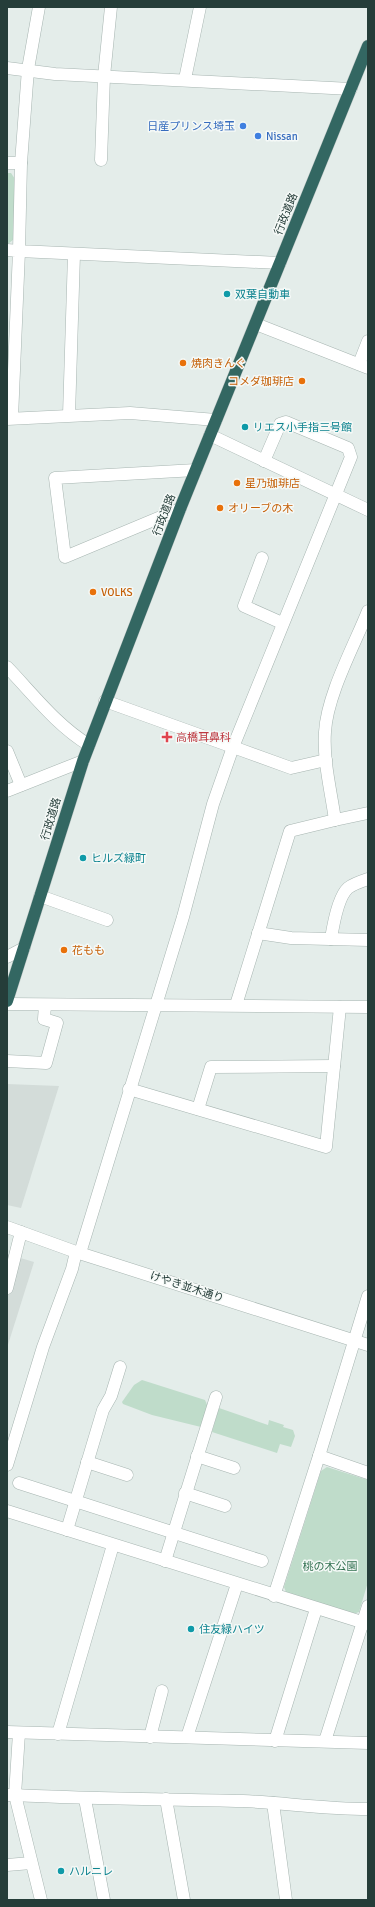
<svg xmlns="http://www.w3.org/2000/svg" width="375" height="1907" viewBox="0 0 375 1907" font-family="Signika,'Noto Sans JP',sans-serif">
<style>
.built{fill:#d3dcd9}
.green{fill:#bfdcca}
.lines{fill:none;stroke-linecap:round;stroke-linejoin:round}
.minor-casing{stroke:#a7b5b1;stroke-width:13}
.highway-casing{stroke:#c2c9c8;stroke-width:13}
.minor{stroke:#fff;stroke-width:12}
.highway{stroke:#336762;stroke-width:12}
.shop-dot{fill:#3f7fe0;stroke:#f5f9f7;stroke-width:1.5}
.culture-dot{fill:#0f9aa8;stroke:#f5f9f7;stroke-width:1.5}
.food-dot{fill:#e8710a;stroke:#f5f9f7;stroke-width:1.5}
.health-dot{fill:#e0444e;stroke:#f5f9f7;stroke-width:1.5}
.labels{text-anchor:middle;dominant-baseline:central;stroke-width:3;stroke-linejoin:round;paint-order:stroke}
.shop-label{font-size:11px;fill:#366cbe;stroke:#f5f9f7;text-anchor:end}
.street-label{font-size:11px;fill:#253d39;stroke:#f5f9f7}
.culture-label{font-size:11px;fill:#0d838f;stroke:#f5f9f7;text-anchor:start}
.food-label{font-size:11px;fill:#c56008;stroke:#f5f9f7;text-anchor:start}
.health-label{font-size:11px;fill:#be3a42;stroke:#f5f9f7;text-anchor:start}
.park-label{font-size:11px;fill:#327151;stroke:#f5f9f7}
</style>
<rect width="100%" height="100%" fill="#e4edea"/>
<!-- built -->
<g class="built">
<path d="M7,1084L59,1086L21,1208L7,1205Z"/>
<path d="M7,1254L34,1262L7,1348Z"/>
</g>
<!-- green -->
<g class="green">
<path d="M7,173H11L15,179L14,239L8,244Z"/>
<path d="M142,1380L205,1400L208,1407L201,1427L152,1415L123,1404L122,1402L134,1385Z"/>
<path d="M219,1408L268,1425L269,1420L284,1425L283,1427L293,1430L295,1436L291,1447L280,1444L277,1453L212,1432Z"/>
<path d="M327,1467L368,1480V1582L359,1612L353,1614L286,1592L284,1587L321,1471Z"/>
</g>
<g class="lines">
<!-- minor casing -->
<g class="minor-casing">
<g id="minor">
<path d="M39,7L28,69L21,163L19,251L280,263"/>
<path d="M7,68L55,74L351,89"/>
<path d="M185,79L200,7"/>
<path d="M101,160L104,76L111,7"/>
<path d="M7,163H21"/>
<path d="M7,250L19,251L12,418"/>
<path d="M256,324L368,368"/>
<path d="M359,364L368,341"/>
<path d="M69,415L74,254"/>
<path d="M7,419L130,413L216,420"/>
<path d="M210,435L368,510"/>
<path d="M264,461L280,424L286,422L348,448L351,457L233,747L291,768L326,760"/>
<path d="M180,509L65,557L55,478L196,470"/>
<path d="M262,558L244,606L282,623"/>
<path d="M368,611C354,646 327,695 325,732C323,761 331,791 335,820L368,813"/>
<path d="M7,667C32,693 57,726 89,745"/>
<path d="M7,751L21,785"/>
<path d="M7,791L83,761"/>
<path d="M40,896L107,920"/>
<path d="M258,933L291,938L368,940"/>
<path d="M331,939C333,926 338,897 348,888C353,884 362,881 368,879"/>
<path d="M7,957L24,948"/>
<path d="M7,1004L368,1007"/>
<path d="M236,1005L290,831L335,820"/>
<path d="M7,1061L46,1063L57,1023L44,1019L45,1005"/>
<path d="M129,1089L326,1147L340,1007"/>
<path d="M198,1109L211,1067L334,1066"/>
<path d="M7,1227L76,1252L368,1345"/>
<path d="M80,1253L183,917L213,804L233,747L105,701"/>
<path d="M7,1288L21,1232"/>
<path d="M197,1456L234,1468"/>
<path d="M319,1456L368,1473"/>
<path d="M87,1462L127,1475"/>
<path d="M7,1465L43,1347L72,1269L76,1252"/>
<path d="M19,1483L262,1561"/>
<path d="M185,1493L225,1506"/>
<path d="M7,1511L368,1624"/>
<path d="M67,1530L103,1410L111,1396L120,1367"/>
<path d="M165,1561L216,1397"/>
<path d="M274,1596L319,1456L368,1296"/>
<path d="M7,1732L368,1743"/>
<path d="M58,1734L113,1545"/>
<path d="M150,1737L162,1691"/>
<path d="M187,1737L237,1584"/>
<path d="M275,1741L316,1609"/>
<path d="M325,1741L368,1606"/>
<path d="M8,1795H15L19,1733"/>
<path d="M85,1799L104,1900"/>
<path d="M166,1799L184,1900"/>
<path d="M273,1803L286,1900"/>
<path d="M7,1865L31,1863"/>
<path d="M41,1900L15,1795C91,1799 167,1799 243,1801C285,1803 326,1809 368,1809"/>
</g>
</g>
<!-- highway casing -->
<g class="highway-casing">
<path id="highway" d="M7,1001L83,761L180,509L368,46"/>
</g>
<!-- minor -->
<use href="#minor" class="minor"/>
<!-- highway -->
<use href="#highway" class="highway"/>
</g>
<!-- markers -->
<g class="shop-dot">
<circle cx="243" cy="126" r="4"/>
<circle cx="258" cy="136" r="4"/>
</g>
<g class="culture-dot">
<circle cx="227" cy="294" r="4"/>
<circle cx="245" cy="427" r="4"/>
<circle cx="83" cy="858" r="4"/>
<circle cx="191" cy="1629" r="4"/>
<circle cx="61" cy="1871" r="4"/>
</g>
<g class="food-dot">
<circle cx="183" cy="363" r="4"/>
<circle cx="302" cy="381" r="4"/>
<circle cx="237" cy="483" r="4"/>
<circle cx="220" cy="508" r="4"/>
<circle cx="93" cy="592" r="4"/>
<circle cx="64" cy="950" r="4"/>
</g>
<path class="health-dot" d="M165 731h4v4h4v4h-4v4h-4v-4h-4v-4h4z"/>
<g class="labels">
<!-- shop labels -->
<g class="shop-label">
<text x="235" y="126">日産プリンス埼玉</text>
<text x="266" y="136" text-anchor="start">Nissan</text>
</g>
<!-- street labels -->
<g class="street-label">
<text transform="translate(286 214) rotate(-68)">行政道路</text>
<text transform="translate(164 515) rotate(-69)">行政道路</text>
<text transform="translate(51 819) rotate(-73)">行政道路</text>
<text transform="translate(187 1287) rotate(18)">けやき並木通り</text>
</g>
<!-- culture labels -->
<g class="culture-label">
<text x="235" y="294">双葉自動車</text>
<text x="253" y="427">リエス小手指三号館</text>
<text x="91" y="858">ヒルズ緑町</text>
<text x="199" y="1629">住友緑ハイツ</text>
<text x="69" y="1871">ハルニレ</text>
</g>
<!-- food labels -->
<g class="food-label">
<text x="191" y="363">焼肉きんぐ</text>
<text x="294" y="381" text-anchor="end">コメダ珈琲店</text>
<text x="245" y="483">星乃珈琲店</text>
<text x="228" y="508">オリーブの木</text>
<text x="101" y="592">VOLKS</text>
<text x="72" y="950">花もも</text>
</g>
<!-- health labels -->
<g class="health-label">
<text x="176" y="737">高橋耳鼻科</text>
</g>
<!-- park labels -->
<g class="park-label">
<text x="330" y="1566">桃の木公園</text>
</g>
</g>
<!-- border -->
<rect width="375" height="1907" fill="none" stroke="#253d39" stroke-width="16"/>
</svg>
